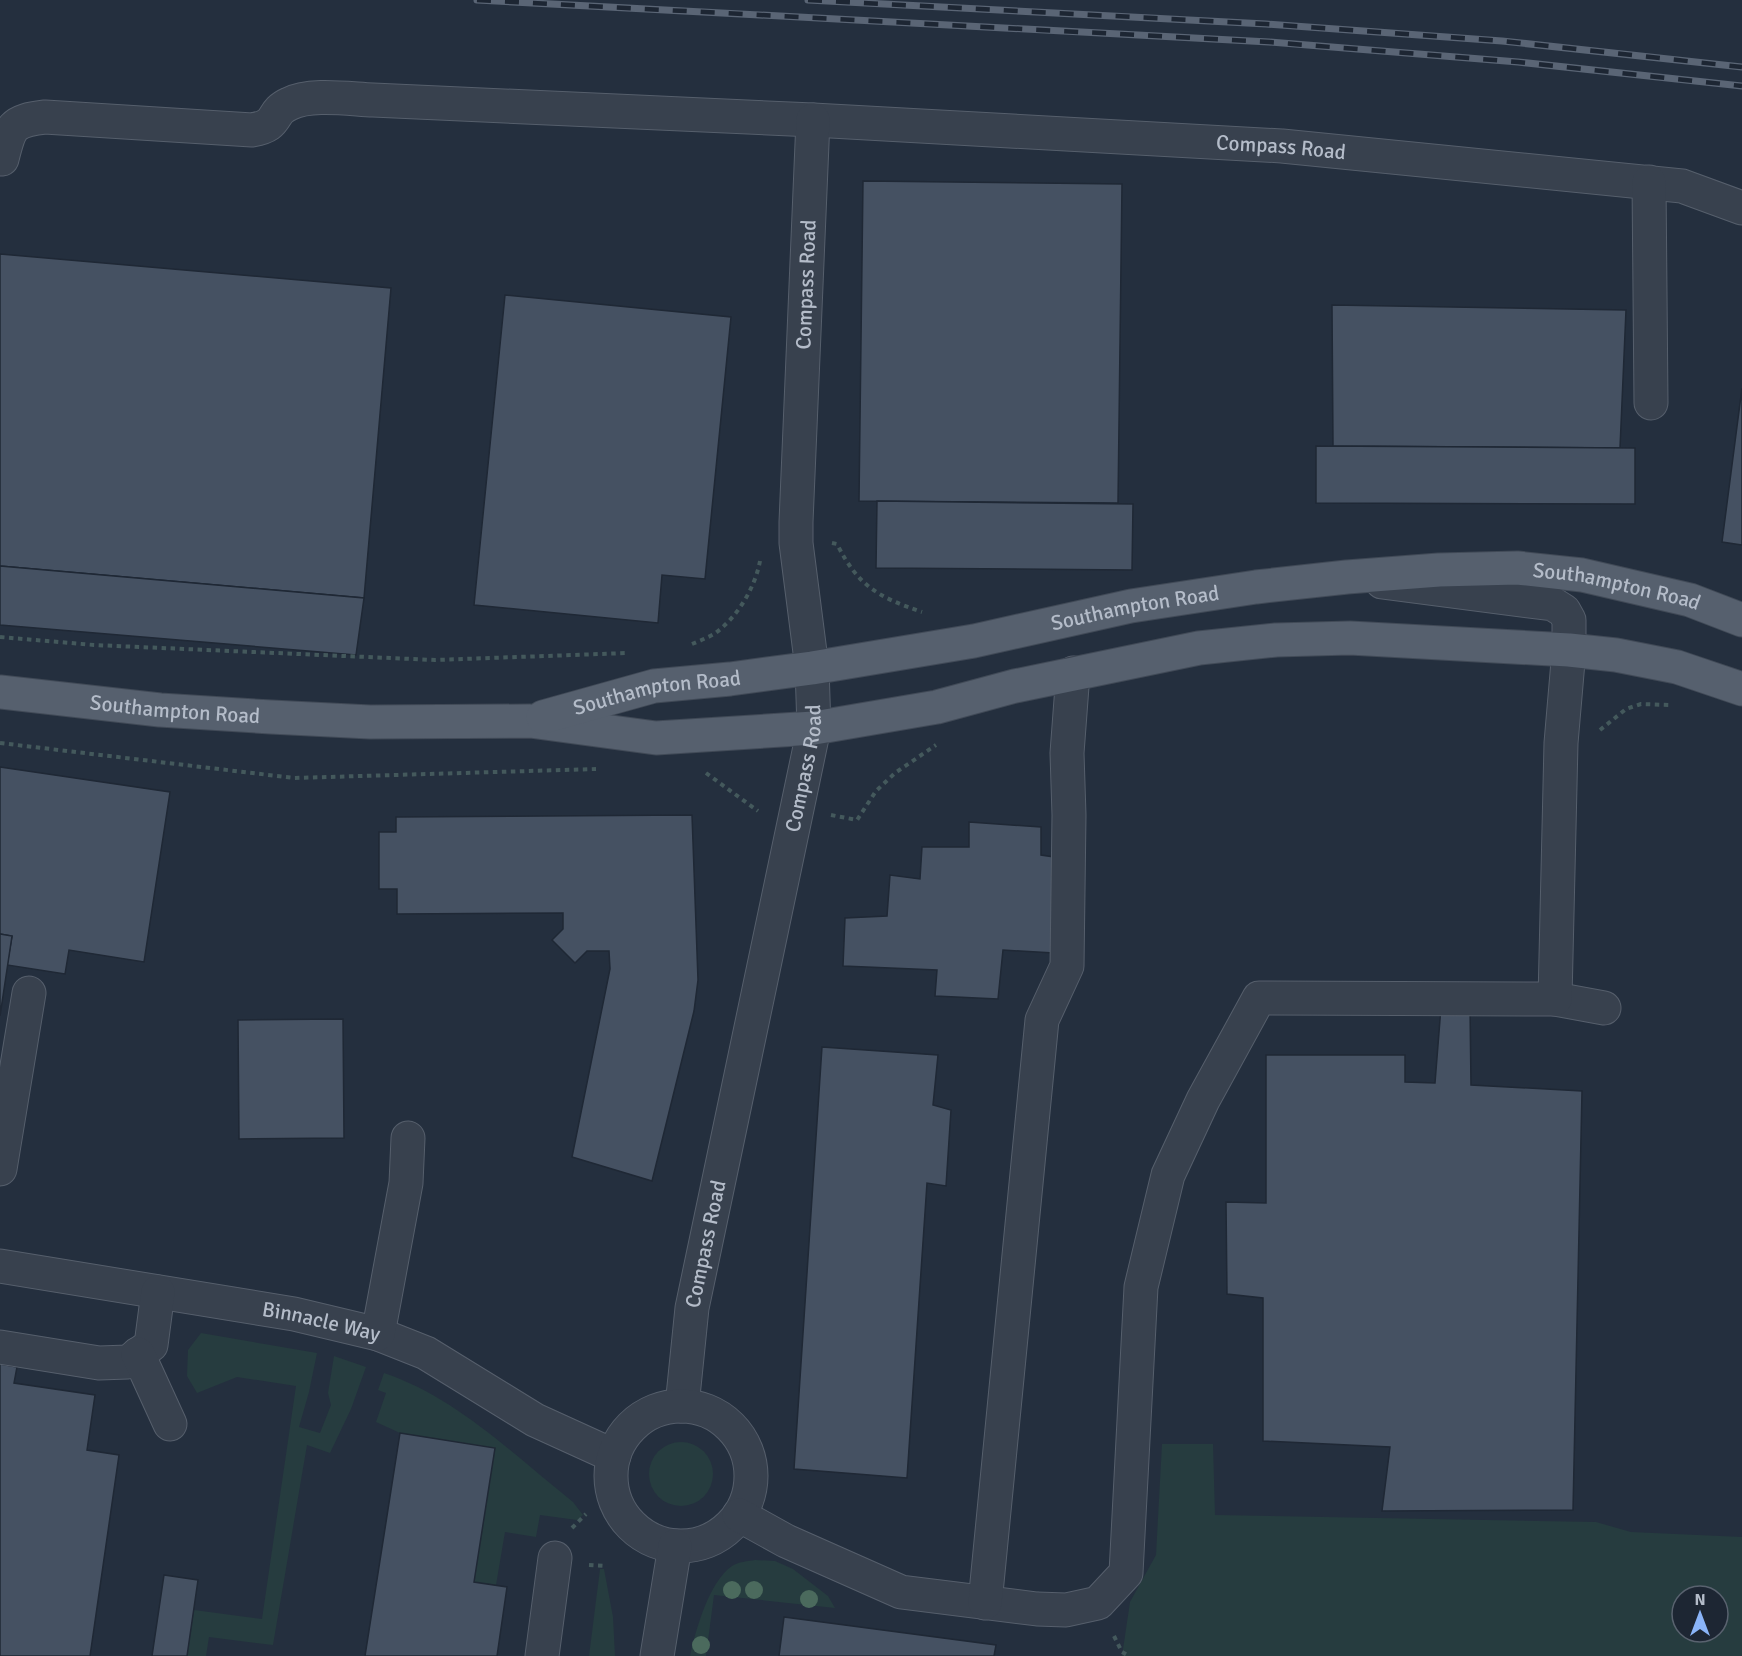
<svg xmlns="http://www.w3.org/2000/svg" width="1742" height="1656" viewBox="0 0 1742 1656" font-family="Signika,sans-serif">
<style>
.green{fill:#263c3f;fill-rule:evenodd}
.building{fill:#455162;stroke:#1f2835;stroke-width:1.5}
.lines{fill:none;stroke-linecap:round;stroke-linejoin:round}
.minor-casing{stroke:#565f6c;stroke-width:35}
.major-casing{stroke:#414a57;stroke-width:35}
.path{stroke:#44595c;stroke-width:4;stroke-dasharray:4.5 4.5;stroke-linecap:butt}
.minor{stroke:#38414e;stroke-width:33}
.major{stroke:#56606e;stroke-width:33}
.rail-casing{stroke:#5a6575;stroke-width:7}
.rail{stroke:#1d2633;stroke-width:4.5;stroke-dasharray:14;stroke-linecap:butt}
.tree{fill:#4b6a5d}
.labels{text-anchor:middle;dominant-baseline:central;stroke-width:4.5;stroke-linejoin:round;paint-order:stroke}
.street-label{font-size:21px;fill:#b4bcc9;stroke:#1d2633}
</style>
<rect width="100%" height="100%" fill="#242f3e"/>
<!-- green -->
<g class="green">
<path d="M201,1333L317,1353L309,1392L299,1427L320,1433L331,1405L328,1393L334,1356L366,1367L351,1409L330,1453L307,1445L273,1645L209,1637L206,1656H187L194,1610L262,1619L296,1386L237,1377L197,1393L187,1376L188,1350Z"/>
<path d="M384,1373C456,1397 514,1455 573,1502L583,1515L577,1520L540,1515L536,1537L505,1532L496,1585L474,1582L400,1433L376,1422L386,1393L378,1390Z"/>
<circle cx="681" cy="1474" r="32"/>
<path d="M1162,1444H1213L1215,1515L1596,1522L1631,1532L1742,1537V1656H1122L1130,1602L1156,1555ZM1682,1596H1718V1632H1682Z"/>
<path d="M755,1560L775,1561L793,1569L828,1596L835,1608L714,1595L706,1656H690C696,1629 709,1582 732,1566C738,1562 748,1561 755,1560Z"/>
<path d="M600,1569H604L613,1617L615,1656H589Z"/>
</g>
<!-- building -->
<g class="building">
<path d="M863,181L1122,184L1118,503L859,501Z"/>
<path d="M0,254L391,288L364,598L0,566Z"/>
<path d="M505,295L731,317L705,579L662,575L658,623L474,605Z"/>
<path d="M1332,305L1626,310L1620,448L1333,446Z"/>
<path d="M1742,388V545L1722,542Z"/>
<path d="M1316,446L1635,448V504L1316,503Z"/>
<path d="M877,501L1133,504L1132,570L876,568Z"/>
<path d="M0,566L364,598L356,655L0,625Z"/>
<path d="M0,767L170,792L144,962L69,950L65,974L7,965L12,936L0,934Z"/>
<path d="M692,815L698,980L694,1011L652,1181L572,1157L610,969L609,951H587L575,963L552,940L563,929V913L397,914V889H379V832H396V817Z"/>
<path d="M969,822L1041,827V855L1061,858L1054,953L1003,950L998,999L935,996L937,970L843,966L845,918L887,916L890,875L920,879L922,847H969Z"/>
<path d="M0,934L12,936L0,1016Z"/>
<path d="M1470,1006L1471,1085L1582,1091L1573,1510L1382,1511L1390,1447L1263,1441V1298L1227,1294L1226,1202L1266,1203V1055H1405V1082L1435,1083L1441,1007Z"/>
<path d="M343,1019L344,1138L239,1139L238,1020Z"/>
<path d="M822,1047L938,1055L933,1105L951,1110L946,1186L927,1183L907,1478L794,1469Z"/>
<path d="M0,1364L17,1367L14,1383L95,1395L87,1450L119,1455L90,1656H0Z"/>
<path d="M400,1433L495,1448L474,1582L507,1587L497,1656H365Z"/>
<path d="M164,1575L198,1580L187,1656H152Z"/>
<path d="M784,1617L996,1645L994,1656H779Z"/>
</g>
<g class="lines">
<!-- minor casing -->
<g class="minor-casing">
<g id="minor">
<path id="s1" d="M2,159C10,127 11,121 45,117L252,130C281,125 269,113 289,104C310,93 349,99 373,100L813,120L1282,146L1682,186L1742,208"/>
<path d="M1649,182L1651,403"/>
<path d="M1555,999L1604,1008"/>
<path d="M0,1169L29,993"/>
<path id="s2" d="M0,1266L294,1314L378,1334L426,1353L535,1420L614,1456"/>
<path d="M378,1334L406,1183L408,1138"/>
<path d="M0,1347L99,1363L128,1362L151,1345L158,1292"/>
<path d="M138,1354L170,1424"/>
<path id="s3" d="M682,1406L692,1308L814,728L812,668L796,543V522L813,120"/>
<circle cx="681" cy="1476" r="70"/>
<path d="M739,1515L786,1541L901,1592L1037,1609L1066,1610L1098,1603L1126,1573L1141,1287L1168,1175L1203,1100L1259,998L1555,999L1561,743L1569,650V620L1564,611L1553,604L1382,582"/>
<path d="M985,1603L1042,1020L1067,966L1069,815L1067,753L1073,673"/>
<path d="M542,1656L555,1558"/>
<path d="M657,1656L675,1546"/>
</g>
</g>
<!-- major casing -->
<g class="major-casing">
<g id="major">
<path id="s4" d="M0,692L160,710L271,717L370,722L530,721L656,738L814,728L937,707L1015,686L1199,648L1276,640L1350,638L1569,650L1616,655L1677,667L1742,689"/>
<path id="s5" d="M543,717L654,686L730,679L812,668L974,641L1131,606L1256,587L1347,577L1439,570L1517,568L1582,575L1690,600L1742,620"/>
</g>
</g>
<!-- path -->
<g class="path">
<path d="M832,543L837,544C858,586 878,597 922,612"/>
<path d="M0,637L94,645L435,660L628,653"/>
<path d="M692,644C699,641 707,638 714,634C737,618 755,588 760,561"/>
<path d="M1600,730L1626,709L1641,704L1670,705"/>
<path d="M0,743L294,778L596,769"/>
<path d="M706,773L758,811"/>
<path d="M831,815L857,820L876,791L895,773L936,745"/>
<path d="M572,1528L586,1514"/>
<path d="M589,1565L607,1566"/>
<path d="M1114,1636L1122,1652L1129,1656"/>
</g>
<!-- minor -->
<use href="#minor" class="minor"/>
<!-- major -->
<use href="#major" class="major"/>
<!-- rail casing -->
<g class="rail-casing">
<g id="rail">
<path d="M477,0L1269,42L1518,62L1742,86"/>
<path d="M808,0L1266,24L1502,41L1742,67"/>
</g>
</g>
<!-- rail -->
<use href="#rail" class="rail"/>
</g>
<!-- trees -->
<g class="tree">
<circle cx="732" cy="1590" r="9"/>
<circle cx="754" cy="1590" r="9"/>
<circle cx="809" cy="1599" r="9"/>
<circle cx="701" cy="1645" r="9"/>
</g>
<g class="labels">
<!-- street labels -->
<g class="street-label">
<text stroke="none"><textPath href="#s1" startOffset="1316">Compass Road</textPath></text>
<text stroke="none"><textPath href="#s3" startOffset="1136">Compass Road</textPath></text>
<text stroke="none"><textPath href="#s5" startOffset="1089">Southampton Road</textPath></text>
<text stroke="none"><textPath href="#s5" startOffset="603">Southampton Road</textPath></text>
<text stroke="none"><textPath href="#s5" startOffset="117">Southampton Road</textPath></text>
<text stroke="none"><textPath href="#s4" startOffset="176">Southampton Road</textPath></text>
<text stroke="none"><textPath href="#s3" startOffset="650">Compass Road</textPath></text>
<text stroke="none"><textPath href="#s3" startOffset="164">Compass Road</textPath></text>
<text stroke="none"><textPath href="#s2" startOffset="326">Binnacle Way</textPath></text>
</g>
</g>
<!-- north arrow -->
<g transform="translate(1700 1614)"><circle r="28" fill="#1d2633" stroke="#59626f" stroke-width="1.5"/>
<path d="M0-4.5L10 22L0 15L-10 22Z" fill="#8ab4f8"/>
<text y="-9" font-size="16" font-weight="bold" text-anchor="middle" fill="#b4bcc9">N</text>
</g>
</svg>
